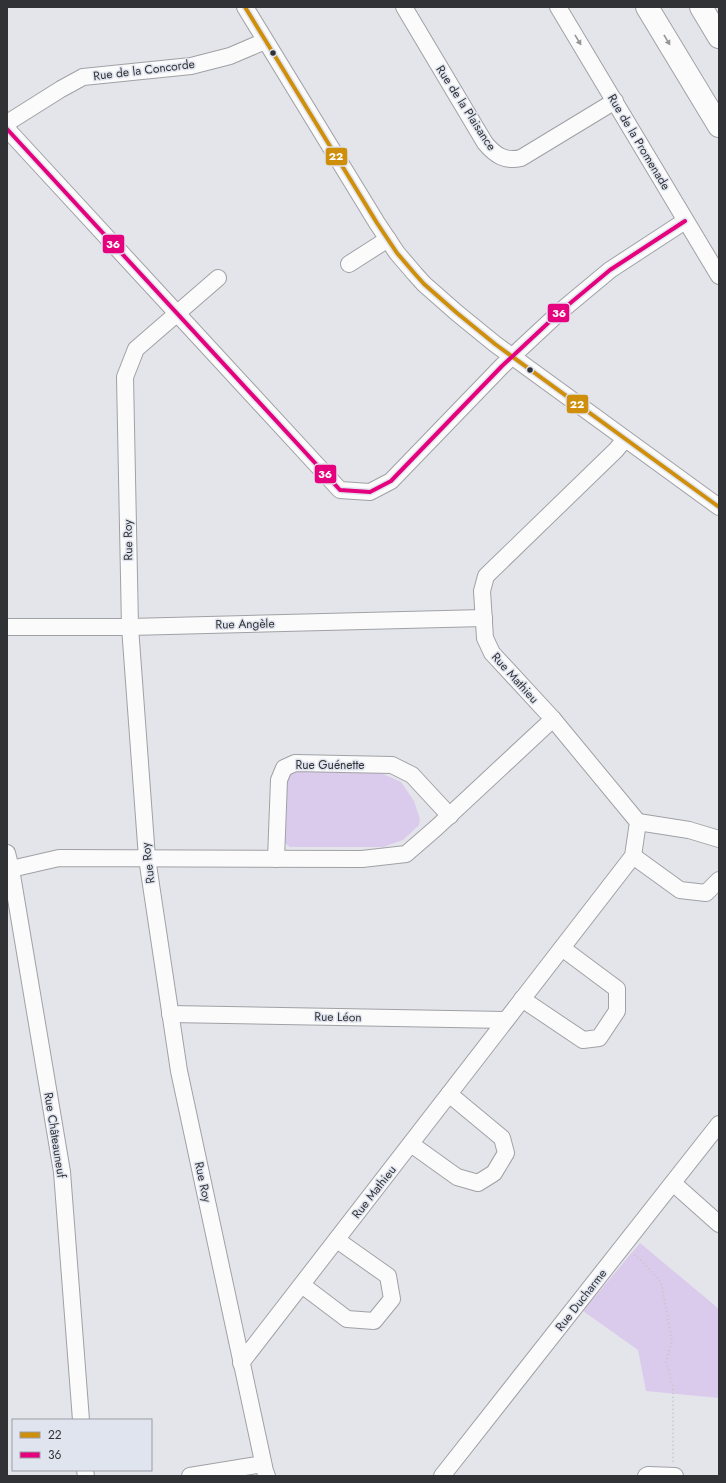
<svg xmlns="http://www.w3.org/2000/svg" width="726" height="1483" viewBox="0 0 726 1483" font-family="Jost,sans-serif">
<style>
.green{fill:#dacbec}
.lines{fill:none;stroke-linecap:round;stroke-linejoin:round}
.minor-casing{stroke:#a0a1a5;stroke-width:18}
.highway-casing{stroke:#a0a1a5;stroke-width:24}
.path{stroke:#c4c5c6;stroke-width:2;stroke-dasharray:1 3;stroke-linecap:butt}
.minor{stroke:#fbfbfc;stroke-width:16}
.highway{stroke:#fbfbfc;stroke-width:22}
.bus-1-casing{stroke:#e0e4ee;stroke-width:7}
.bus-2-casing{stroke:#e0e4ee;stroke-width:7}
.bus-1{stroke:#cf8f0b;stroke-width:4}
.bus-2{stroke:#e5007d;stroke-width:4}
.oneway{fill:#969699}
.bus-dot{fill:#303236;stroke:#e0e4ee;stroke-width:1.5}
.labels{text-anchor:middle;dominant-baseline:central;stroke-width:3;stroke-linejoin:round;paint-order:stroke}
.street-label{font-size:12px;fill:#303236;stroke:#e0e4ee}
.line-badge{stroke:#e0e4ee;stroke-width:1.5}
.badge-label{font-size:11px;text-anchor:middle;font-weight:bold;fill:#fff}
</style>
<rect width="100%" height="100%" fill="#e4e5ea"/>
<!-- green -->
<g class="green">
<path d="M300,771L381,773L401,782L414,801L420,819L419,825L403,840L383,847H290L286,844L282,836L286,779L290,774Z"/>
<path d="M640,1243L719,1309V1398L646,1391L638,1350L583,1311Z"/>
</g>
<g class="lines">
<!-- minor casing -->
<g class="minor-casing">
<g id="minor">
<path d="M245,7L377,223L397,253L415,274L424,284L457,313L495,344L719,507"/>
<path d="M404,7L485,143C495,155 505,162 521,158L615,101"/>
<path d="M558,7L719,276"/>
<path d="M7,123L61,89L83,77L191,66L230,56L265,41"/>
<path d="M7,129L340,490L370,492L391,481L502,366L562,310L610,270L685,221"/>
<path d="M349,264L388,239"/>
<path d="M218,278L136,349L125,377L130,627L147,858L179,1071L265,1471L267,1476"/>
<path d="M7,627H130L484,618"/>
<path d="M638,822L689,830L719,839"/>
<path d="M7,853L11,869L62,1172L81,1420"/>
<path d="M633,856L680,890L706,893L719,880"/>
<path d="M276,859L279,780L284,768L295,763L392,765L412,775L450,816"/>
<path d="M11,869L59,858L362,859L406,854L436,828L553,719"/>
<path d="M522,999L583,1040L599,1038L617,1011V989L562,948"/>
<path d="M170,1014L506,1020"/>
<path d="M411,1144L457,1177L478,1183L494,1173L506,1153L502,1138L449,1094"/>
<path d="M673,1183L719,1224"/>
<path d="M302,1285L347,1319L374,1321L392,1299L388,1276L337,1240"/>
<path d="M241,1363L633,856L638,822L553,719L492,653L485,638L482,591L486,576L616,450L625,439"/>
<path d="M85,1470L86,1476"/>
<path d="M190,1476L263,1464"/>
<path d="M442,1476L719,1124"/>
<path d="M646,1476L648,1475L675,1476"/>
</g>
</g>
<!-- highway casing -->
<g class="highway-casing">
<g id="highway">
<path d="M647,7L719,126"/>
<path d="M701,7L719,37"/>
</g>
</g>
<!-- path -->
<path class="path" d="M634,1255L640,1259L661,1282L672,1340L666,1362L673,1386V1463"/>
<!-- minor -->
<use href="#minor" class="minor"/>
<!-- highway -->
<use href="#highway" class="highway"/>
<!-- bus-1 casing -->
<g class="bus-1-casing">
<path id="bus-1" d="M245,7L377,223L397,253L415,274L424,284L457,313L495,344L719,507"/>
</g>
<!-- bus-2 casing -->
<g class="bus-2-casing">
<path id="bus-2" d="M7,129L340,490L370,492L391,481L502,366L562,310L610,270L685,221"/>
</g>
<!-- bus-1 -->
<use href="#bus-1" class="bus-1"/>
<!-- bus-2 -->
<use href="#bus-2" class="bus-2"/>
</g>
<!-- one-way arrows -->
<defs><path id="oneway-solid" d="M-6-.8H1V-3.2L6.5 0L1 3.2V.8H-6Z"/></defs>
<g class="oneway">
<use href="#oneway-solid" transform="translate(578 40) rotate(59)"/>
<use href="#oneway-solid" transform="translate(667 40) rotate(59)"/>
</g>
<!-- markers -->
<g class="bus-dot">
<circle cx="273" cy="53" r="3.5"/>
<circle cx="530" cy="370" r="3.5"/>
</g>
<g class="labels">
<!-- street labels -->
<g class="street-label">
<text transform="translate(144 70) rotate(-7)">Rue de la Concorde</text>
<text transform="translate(466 108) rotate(57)">Rue de la Plaisance</text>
<text transform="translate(639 142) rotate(59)">Rue de la Promenade</text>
<text transform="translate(128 540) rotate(-91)">Rue Roy</text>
<text transform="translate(245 624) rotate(-1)">Rue Angèle</text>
<text transform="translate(515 678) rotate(48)">Rue Mathieu</text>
<text x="330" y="765">Rue Guénette</text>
<text transform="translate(148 863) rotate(-97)">Rue Roy</text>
<text transform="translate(338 1017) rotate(1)">Rue Léon</text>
<text transform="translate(55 1135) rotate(81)">Rue Châteauneuf</text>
<text transform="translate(203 1182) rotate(78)">Rue Roy</text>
<text transform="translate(374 1192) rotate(-52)">Rue Mathieu</text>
<text transform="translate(581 1300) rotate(-52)">Rue Ducharme</text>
</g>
</g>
<g class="line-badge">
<rect x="325" y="147" width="23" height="19" rx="4" fill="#cf8f0b"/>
<rect x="102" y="234" width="23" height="20" rx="4" fill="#e5007d"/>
<rect x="547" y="303" width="23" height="20" rx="4" fill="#e5007d"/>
<rect x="566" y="394" width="23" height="20" rx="4" fill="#cf8f0b"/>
<rect x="314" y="464" width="23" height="20" rx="4" fill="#e5007d"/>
</g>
<g class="badge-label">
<text x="336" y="160">22</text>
<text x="113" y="248">36</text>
<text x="559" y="317">36</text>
<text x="577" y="408">22</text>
<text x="325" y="478">36</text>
</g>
<!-- border -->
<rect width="726" height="1483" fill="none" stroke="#303236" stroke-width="16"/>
<!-- legend -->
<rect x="12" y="1419" width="140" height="52" fill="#e0e4ee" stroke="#9a9da4"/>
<rect x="20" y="1432" width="20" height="6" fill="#cf8f0b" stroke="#9a9da4"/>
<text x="48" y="1439" font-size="12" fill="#303236">22</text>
<rect x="20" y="1452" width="20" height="6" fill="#e5007d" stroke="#9a9da4"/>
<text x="48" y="1459" font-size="12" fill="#303236">36</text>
</svg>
